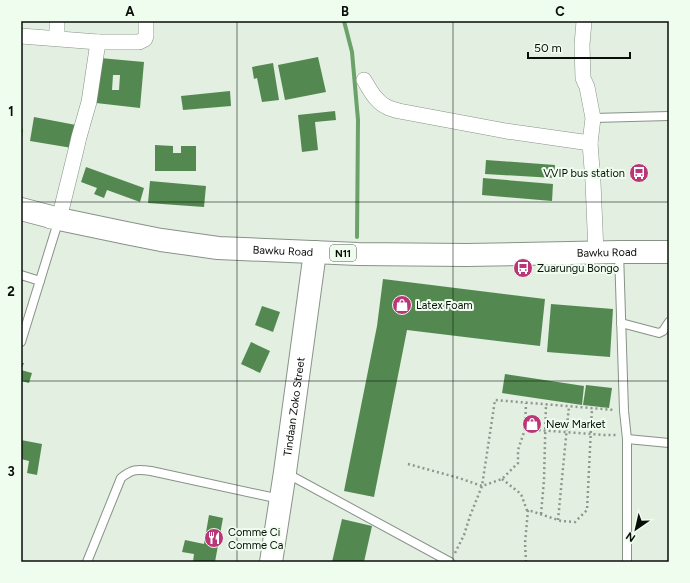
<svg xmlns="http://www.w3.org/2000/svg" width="690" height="583" viewBox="0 0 690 583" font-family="Figtree,sans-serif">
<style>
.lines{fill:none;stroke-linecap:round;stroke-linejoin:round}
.stream{stroke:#6ba269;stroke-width:4}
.building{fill:#538951;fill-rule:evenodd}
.service-casing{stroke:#879387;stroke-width:10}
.minor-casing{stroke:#879387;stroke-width:16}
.secondary-casing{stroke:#879387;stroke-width:24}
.trunk-casing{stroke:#879387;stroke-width:24}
.path{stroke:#8e978d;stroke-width:2.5;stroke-dasharray:2 3;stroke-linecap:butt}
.service{stroke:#fff;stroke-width:8}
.minor{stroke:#fff;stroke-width:15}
.secondary{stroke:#fff;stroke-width:22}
.trunk{stroke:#fff;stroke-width:22}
.grid{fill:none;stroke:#0a0e09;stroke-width:1;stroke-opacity:0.55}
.labels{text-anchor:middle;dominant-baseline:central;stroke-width:4;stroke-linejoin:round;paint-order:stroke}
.shield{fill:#effdee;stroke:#4f564e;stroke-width:1}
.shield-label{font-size:10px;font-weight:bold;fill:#0a0e09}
.poi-label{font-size:11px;fill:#0a0e09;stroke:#effdee;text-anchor:start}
.street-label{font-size:11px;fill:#0a0e09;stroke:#effdee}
.neatline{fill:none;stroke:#0a0e09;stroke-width:1.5}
.grid-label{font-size:13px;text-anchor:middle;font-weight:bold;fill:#0a0e09}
</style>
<rect width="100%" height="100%" fill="#e2efe1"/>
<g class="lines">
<!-- stream -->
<path class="stream" d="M344,21L352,52L358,120L357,237"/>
</g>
<!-- building -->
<g class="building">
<path d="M318,57L326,92L285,100L278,65Z"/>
<path d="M100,58L144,62L140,108L96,103ZM113,75H120L119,90H112Z"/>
<path d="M273,63L279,100L262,102L257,78L254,79L252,67Z"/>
<path d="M230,91L231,106L183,110L181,96Z"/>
<path d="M335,111L336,120L315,122L318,150L302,152L298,115Z"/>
<path d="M34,117L76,125L72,148L30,141Z"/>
<path d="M21,128L23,129L22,138H21Z"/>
<path d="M155,145L173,146V153H181V146H196V171H155Z"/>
<path d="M486,160L555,165L554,178L485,174Z"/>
<path d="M86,167L144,188L140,202L107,190L104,198L94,194L97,188L81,182Z"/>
<path d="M483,178L553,184L552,201L482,195Z"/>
<path d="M150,181L206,186L204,207L148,203Z"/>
<path d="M383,279L545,299L540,346L407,330L374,497L344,491L377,326Z"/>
<path d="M551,304L613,309L610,357L547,352Z"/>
<path d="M262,306L280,312L273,332L255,325Z"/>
<path d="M251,342L270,351L260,373L241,364Z"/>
<path d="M21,363H24L21,370L32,373L29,383L21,381Z"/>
<path d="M505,374L584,386L582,405L502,393Z"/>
<path d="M586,385L612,388L609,408L583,405Z"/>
<path d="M21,440L42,444L37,475L27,473L29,461L21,459Z"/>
<path d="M209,515L223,518L215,562H193L194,554L182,552L185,540L204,544Z"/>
<path d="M342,519L372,526L364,562H332Z"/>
</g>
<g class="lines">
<!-- service casing -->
<g class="service-casing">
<g id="service">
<path d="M593,118L669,116"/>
<path d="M619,252L624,411L627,439V562"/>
<path d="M21,275L40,281"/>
<path d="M621,323L659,333L663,331L669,322"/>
<path d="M21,342L59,219"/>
<path d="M627,439L669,443"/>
<path d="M286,473L450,562"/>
<path d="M87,562L121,478C132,469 137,469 151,471L280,499"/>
</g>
</g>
<!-- minor casing -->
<g class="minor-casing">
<g id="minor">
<path d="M584,21L582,45L583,78L587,87L593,118L590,143L593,182L596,253"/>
<path d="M21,36L98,42H139L145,39L146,36V21"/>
<path d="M57,38V21"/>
<path d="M364,80C370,90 376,102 387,107C391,109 395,110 399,111L506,131L590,143"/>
<path d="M50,221L59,219L76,150L79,137L89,102L98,42"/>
</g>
</g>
<!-- secondary casing -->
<g class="secondary-casing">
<g id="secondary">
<path id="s1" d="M271,562L285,472L315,252"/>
</g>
</g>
<!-- trunk casing -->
<g class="trunk-casing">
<g id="trunk">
<path id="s2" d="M21,209L59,219L126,233L161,240L218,248L358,254L466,255L619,252H669"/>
</g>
</g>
<!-- path -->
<g class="path">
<path d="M525,429L526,403"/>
<path d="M408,464L459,478L482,486L495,400L614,410"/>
<path d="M502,479L521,494L528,513"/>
<path d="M541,514L544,480L546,404"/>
<path d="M558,520L569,406"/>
<path d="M455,553L464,535L470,516L482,486L502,479L518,463V450L525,429L604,435H616"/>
<path d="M526,562L525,543L528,510L561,521L575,522L587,510L592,408"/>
</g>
<!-- service -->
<use href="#service" class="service"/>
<!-- minor -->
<use href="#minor" class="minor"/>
<!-- secondary -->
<use href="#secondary" class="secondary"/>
<!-- trunk -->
<use href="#trunk" class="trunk"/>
</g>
<!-- grid -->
<path class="grid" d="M237,21V562M453,21V562M21,202H669M21,381H669"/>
<!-- icons -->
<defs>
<g id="bus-disc" transform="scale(1)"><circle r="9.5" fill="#bb3679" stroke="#effdee"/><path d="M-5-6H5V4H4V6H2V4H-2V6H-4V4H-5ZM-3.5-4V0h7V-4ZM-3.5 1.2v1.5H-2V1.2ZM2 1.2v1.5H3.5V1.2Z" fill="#fff"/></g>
<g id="shop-disc" transform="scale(1)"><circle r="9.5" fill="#bb3679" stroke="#effdee"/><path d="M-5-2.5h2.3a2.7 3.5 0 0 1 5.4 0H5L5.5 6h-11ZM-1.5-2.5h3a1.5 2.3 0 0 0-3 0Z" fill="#fff"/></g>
<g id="restaurant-disc" transform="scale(1)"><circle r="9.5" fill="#bb3679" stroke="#effdee"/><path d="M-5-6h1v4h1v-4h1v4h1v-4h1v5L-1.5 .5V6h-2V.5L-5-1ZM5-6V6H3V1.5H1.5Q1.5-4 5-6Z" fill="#fff"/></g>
</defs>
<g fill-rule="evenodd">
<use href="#bus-disc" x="639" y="173"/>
<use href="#bus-disc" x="523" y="268"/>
<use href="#shop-disc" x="402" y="305"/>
<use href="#shop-disc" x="532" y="424"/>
<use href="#restaurant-disc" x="214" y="538"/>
</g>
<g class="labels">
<!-- shield labels -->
<rect class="shield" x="330" y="245" width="26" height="16" rx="3"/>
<g class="shield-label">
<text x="343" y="253">N11</text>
</g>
<!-- poi labels -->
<g class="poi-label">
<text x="625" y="173" text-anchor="end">VVIP bus station</text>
<text x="537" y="268">Zuarungu Bongo</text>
<text x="416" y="305">Latex Foam</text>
<text x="546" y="424">New Market</text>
<text x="228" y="532">Comme Ci<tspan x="228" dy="13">Comme Ca</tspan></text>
</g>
<!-- street labels -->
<g class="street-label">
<text stroke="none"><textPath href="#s2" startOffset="266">Bawku Road</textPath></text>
<text stroke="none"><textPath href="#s2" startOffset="590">Bawku Road</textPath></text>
<text stroke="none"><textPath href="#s1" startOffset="157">Tindaan Zoko Street</textPath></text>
</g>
</g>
<!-- border -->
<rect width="690" height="583" fill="none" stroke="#effdee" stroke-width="44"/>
<!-- north arrow -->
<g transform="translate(636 529) rotate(214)" stroke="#effdee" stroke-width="3" paint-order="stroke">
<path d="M0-3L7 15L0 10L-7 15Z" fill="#0a0e09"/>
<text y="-6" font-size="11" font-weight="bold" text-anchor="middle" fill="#0a0e09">N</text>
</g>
<!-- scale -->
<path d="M528 52v6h102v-6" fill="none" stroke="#0a0e09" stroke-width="2"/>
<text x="534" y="52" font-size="12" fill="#0a0e09" stroke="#effdee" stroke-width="3" paint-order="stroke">50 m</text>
<rect x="22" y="22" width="646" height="539" class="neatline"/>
<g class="grid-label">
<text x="130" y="16">A</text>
<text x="345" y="16">B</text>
<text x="560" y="16">C</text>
<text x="11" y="116">1</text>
<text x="11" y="296">2</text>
<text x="11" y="476">3</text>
</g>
</svg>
